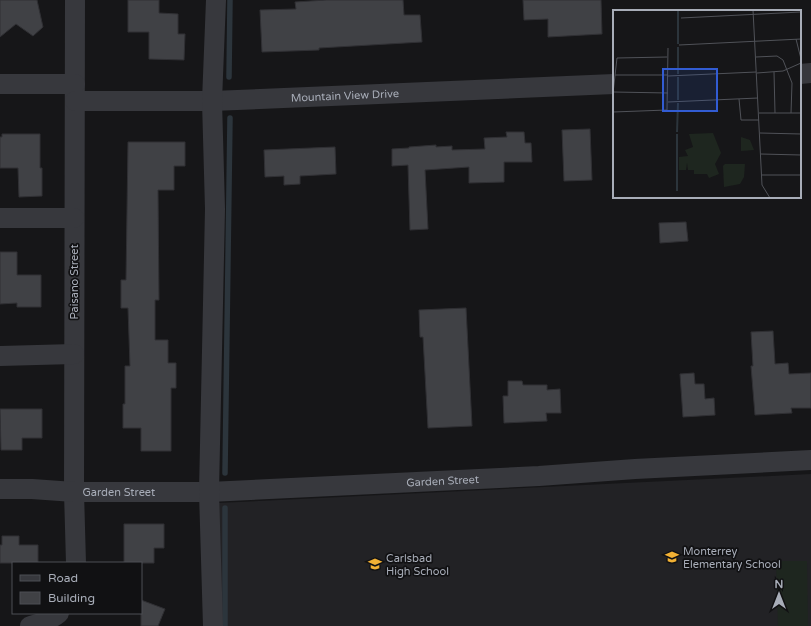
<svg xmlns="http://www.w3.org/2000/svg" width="811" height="626" viewBox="0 0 811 626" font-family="'Varela Round',sans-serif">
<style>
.built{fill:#222225}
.green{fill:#1e261f}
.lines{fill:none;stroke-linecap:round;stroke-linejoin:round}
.stream{stroke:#2c353c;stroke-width:5.5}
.building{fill:#404145;stroke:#303034}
.minor{stroke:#37383d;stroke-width:20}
.labels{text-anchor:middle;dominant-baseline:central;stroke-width:3.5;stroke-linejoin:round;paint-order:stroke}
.street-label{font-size:11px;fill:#a8adb8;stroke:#111113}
.poi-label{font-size:11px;fill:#a8adb8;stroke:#111113;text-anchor:start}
.inset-river{fill:none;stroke:#2c353c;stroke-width:2}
.inset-road{fill:none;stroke:#505258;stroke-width:1}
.view{fill:#325cd3;fill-opacity:0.15;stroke:#325cd3;stroke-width:2}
.inset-edge{fill:none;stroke:#a8adb8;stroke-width:2}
</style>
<rect width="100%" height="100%" fill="#161618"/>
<!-- built -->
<path class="built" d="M811,474V626H218V503Z"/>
<!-- green -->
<path class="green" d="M776,561H807L808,626H778Z"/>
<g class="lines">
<!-- stream -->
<g class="stream">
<path d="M229,77L230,0"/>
<path d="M225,473L230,118"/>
<path d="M225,508V626"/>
</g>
</g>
<!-- building -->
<g class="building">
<path d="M0,0H37L43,27L33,36L16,24L0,37Z"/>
<path d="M128,0H159V13L178,14V34H185L184,60L149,59V32H128Z"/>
<path d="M326,0H403L404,15H420L422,42L319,48V50L262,52L260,10L296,9L295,2Z"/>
<path d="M523,0H601L602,34L548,37V19L524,20Z"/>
<path d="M590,129L592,180L564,181L562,130Z"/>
<path d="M506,132H524L525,143H531L532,162H504V182L469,183V167L425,170L428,229L410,230L408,165L392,166V149L409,148V147L436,145V147L452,146V150L485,149L484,138L507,137Z"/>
<path d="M2,134H40V168H42V196L19,197L18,168H0V137H2Z"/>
<path d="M128,142H185V166H174V190H158L159,300H155V340H168V363H176V388H171V451H141V428H123V404H125V366H130L128,308H121V280H126Z"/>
<path d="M335,147L336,174L300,176V184L284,185V176L265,177L264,150Z"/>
<path d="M686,222L688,241L660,243L659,223Z"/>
<path d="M0,252H17V275H41V307H17V303L0,304Z"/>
<path d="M466,308L472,426L428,428L423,337H420L419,310Z"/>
<path d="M773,331L775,364L788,363L789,374L811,373V408H791L792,413L755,415L751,366H753L751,332Z"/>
<path d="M694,373L695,384H704L705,399L714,398L715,415L683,417L680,374Z"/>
<path d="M508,381H522L523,385H547V390L560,389L561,413H546L547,421L504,423L503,396H508Z"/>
<path d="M0,409H42V438H22V450H1Z"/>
<path d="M124,524H164V548H154V563H124Z"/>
<path d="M2,536H19V545H38V563H0V545H2Z"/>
<path d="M141,600L165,609L158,626H141Z"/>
</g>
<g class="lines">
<!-- minor -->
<g class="minor">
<path d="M75,0L74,492L76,563"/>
<path d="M800,74L811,73"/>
<path d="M0,84H75"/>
<path id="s1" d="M75,101H212L614,84"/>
<path d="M0,218H74"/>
<path d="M0,356L74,354"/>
<path id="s2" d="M0,489H32L74,492H209L539,476L635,469L811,460"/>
<path d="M30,626C41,624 50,620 59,613"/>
<path d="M213,626L209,492L215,209L212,101L216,0"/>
</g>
</g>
<!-- icons -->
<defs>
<g id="school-bare" transform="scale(1.08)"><path d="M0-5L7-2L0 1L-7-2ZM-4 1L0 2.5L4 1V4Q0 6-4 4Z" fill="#f2b134" stroke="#111113" stroke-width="2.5" paint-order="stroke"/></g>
</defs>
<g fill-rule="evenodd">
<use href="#school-bare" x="672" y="557"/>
<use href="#school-bare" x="375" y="564"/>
</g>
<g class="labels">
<!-- street labels -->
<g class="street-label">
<text stroke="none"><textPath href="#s1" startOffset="270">Mountain View Drive</textPath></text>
<text transform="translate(74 282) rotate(-90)">Paisano Street</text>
<text stroke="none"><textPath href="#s2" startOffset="443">Garden Street</textPath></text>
<text stroke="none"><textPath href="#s2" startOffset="119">Garden Street</textPath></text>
</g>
<!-- poi labels -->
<g class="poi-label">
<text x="683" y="551">Monterrey<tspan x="683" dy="13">Elementary School</tspan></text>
<text x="386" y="558">Carlsbad<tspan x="386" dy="13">High School</tspan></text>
</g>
</g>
<!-- overview -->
<g transform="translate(613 10)">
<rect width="188" height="188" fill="#161618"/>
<path d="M100,123L108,143L102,154L106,164L96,168L94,164H81V160H75L74,153L73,160H66V147L75,146L72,140L80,137L76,124ZM128,127L137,130L141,140L128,141ZM112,154H132L131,167L127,174L111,177L110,156Z" fill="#1e261f"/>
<path class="inset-river" d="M65,0V34M65,64V37M65,90V67M64,122L65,93M64,181V124"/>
<path class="inset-road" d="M140,0L149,175L157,188M68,8L188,2M183,29L188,49M66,35L188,29M143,47L164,46L170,50L179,73L178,103M161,62L162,103M144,63L170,61L188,53M2,65H55M55,66L143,62M1,82L55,83M0,83L4,48L54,47M126,89L128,110H146M55,92L145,88M0,102L54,100L55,38M146,103H188M147,123L188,124M148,144L188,145M149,165H188"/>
<path class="view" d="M50,59H104V101H50Z"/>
<rect width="188" height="188" class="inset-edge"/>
</g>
<!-- legend -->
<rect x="12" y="562" width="130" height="52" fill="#111113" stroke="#4d4f55"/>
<rect x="20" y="575" width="20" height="6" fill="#37383d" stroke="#4d4f55"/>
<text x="48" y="582" font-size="12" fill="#a8adb8">Road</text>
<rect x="20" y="592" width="20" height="12" fill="#404145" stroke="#4d4f55"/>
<text x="48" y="602" font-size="12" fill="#a8adb8">Building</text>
<!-- north arrow -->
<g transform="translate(779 594)" stroke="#111113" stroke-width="3" paint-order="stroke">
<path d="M0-3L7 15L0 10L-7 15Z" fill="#a8adb8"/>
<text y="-6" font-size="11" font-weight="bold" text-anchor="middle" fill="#a8adb8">N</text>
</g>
</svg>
